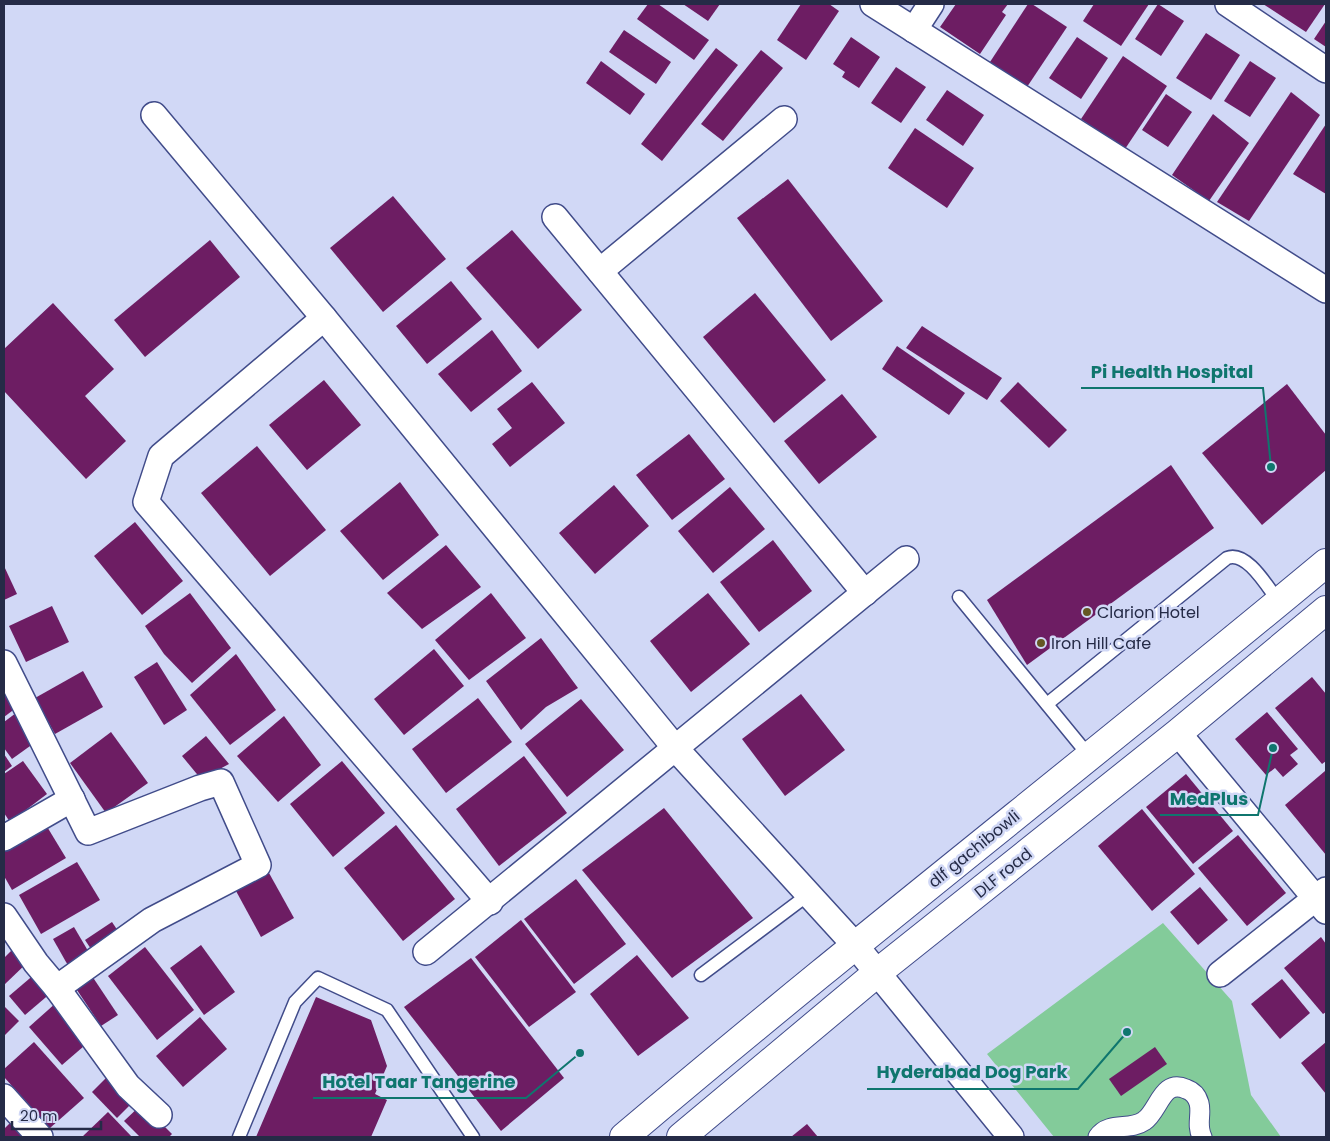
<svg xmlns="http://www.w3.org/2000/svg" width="1330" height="1141" viewBox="0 0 1330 1141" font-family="Poppins,sans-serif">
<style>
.green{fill:#83cb9a}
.building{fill:#6d1d63}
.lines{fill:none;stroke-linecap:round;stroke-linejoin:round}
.service-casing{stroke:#414c8a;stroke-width:15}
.pedestrian-casing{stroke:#414c8a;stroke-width:21}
.minor-casing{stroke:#414c8a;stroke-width:28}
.secondary-casing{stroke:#414c8a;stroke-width:30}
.service{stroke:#fff;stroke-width:12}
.pedestrian{stroke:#fff;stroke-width:19}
.minor{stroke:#fff;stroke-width:25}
.secondary{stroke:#fff;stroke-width:28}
.poi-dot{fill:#655724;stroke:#d1d8f6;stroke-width:2}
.labels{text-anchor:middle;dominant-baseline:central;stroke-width:5;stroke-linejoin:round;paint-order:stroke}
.poi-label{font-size:16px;fill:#252b47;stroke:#d1d8f6;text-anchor:start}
.street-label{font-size:16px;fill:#252b47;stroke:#d1d8f6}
.leader{fill:none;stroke:#0f766e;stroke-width:2}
.callout-dot{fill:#0f766e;stroke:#d1d8f6;stroke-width:2}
.callout-label{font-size:18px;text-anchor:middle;font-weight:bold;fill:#0f766e;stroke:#d1d8f6;stroke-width:5;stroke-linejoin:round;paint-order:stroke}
</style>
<rect width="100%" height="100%" fill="#d1d8f6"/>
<!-- green -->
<path class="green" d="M1163,923L1232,1001L1251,1095L1281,1137H1054L987,1054Z"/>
<!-- building -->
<g class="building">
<path d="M648,4H658L709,40L694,60L637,19Z"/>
<path d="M683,4H720L708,21Z"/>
<path d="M801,4H829L839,11L806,60L777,40Z"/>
<path d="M956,4H1008L1002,12L1006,15L980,54L940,27Z"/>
<path d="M1028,4H1032L1067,27L1027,87L990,62Z"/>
<path d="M1094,4H1149L1121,46L1083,21Z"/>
<path d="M1158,4L1184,21L1161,56L1135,39Z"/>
<path d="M1263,4H1325L1306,32Z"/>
<path d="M1326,21V47L1314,39Z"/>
<path d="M624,30L671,62L656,84L609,52Z"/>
<path d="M1206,33L1240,55L1211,100L1176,78Z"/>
<path d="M851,37L880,57L859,88L842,77L845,72L833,64Z"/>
<path d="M1077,37L1108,58L1081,99L1049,78Z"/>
<path d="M716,48L738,65L662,161L641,144Z"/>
<path d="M761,50L783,68L723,141L701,124Z"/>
<path d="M1123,56L1167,86L1125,149L1081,119Z"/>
<path d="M601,61L645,94L630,115L586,83Z"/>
<path d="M1250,61L1276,78L1250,117L1224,101Z"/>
<path d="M896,67L926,87L901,123L871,103Z"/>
<path d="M947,90L984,115L963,146L926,120Z"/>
<path d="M1291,92L1320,115L1249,221L1217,202Z"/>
<path d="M1166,94L1192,112L1168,147L1142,130Z"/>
<path d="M1213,114L1249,143L1209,201L1172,175Z"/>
<path d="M1326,124V194L1293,174Z"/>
<path d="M915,128L974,168L947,208L888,168Z"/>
<path d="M788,179L883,301L831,341L737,218Z"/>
<path d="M393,196L446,259L383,312L330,248Z"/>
<path d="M512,230L582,310L538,349L466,268Z"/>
<path d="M210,240L240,277L145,357L114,320Z"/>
<path d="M451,281L482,319L427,364L396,326Z"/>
<path d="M755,293L826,380L774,423L703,337Z"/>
<path d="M53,303L114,369L85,396L126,441L86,479L4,391V349Z"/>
<path d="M922,326L1002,378L987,400L906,348Z"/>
<path d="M492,330L522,371L471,412L438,374Z"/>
<path d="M897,346L965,393L949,415L882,369Z"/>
<path d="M324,380L361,425L307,470L269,425Z"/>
<path d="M532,382L565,423L510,467L492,444L512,428L497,409Z"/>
<path d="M1018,382L1067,430L1049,448L1000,401Z"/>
<path d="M1287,384L1326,435V470L1262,525L1202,453Z"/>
<path d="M842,394L877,437L819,484L784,441Z"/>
<path d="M689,434L725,479L672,520L636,475Z"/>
<path d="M257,446L326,530L270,576L201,493Z"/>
<path d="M1171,465L1214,528L1027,665L987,600Z"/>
<path d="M400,482L439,535L383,580L340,531Z"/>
<path d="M614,485L649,526L595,574L559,533Z"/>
<path d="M730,487L765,529L713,573L678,531Z"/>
<path d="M135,522L183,581L142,615L94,556Z"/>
<path d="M773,540L812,591L759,632L720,582Z"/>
<path d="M446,545L481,587L422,629L387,593Z"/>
<path d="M4,566L17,594L4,600Z"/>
<path d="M190,593L231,648L192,683L164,654L145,626Z"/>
<path d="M491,593L526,638L469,680L435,640Z"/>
<path d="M708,593L750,644L691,692L650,641Z"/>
<path d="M52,606L69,642L26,662L9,626Z"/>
<path d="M541,638L578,688L546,707L521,730L486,681Z"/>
<path d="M434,649L464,686L404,735L374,699Z"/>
<path d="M236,654L276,710L230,745L190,695Z"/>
<path d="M157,662L187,710L164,725L134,677Z"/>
<path d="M83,671L103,707L55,734L35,698Z"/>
<path d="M1312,677L1326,694V761L1322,764L1275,708Z"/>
<path d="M4,682L20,705L4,717Z"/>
<path d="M801,694L845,750L785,796L742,739Z"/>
<path d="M478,698L512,742L446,793L412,749Z"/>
<path d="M581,699L624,750L567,797L525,744Z"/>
<path d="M1267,712L1298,749L1290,755L1298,764L1283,777L1275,768L1266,775L1235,739Z"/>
<path d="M16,713L37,741L12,759L4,748V722Z"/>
<path d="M284,716L321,765L278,802L237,756Z"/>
<path d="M111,732L148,783L106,813L70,763Z"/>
<path d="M206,736L229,764L201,779L182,756Z"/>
<path d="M4,754L12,766L4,772Z"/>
<path d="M524,756L567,813L499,866L456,809Z"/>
<path d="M23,761L47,794L10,822L4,813V774Z"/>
<path d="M342,761L385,813L333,857L290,804Z"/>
<path d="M1325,771L1326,772V855L1285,805Z"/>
<path d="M1186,774L1233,831L1193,864L1146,807Z"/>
<path d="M664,808L753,918L672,978L582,870Z"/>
<path d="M1142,809L1195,874L1152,911L1098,846Z"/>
<path d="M46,825L66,858L12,890L4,876V850Z"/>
<path d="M396,825L455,899L403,941L344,868Z"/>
<path d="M1238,835L1286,893L1247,926L1198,868Z"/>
<path d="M77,862L100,900L41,934L19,895Z"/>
<path d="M269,873L294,918L261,937L236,891Z"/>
<path d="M576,879L626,944L574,984L524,919Z"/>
<path d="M1200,887L1228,920L1198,945L1170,912Z"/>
<path d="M521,920L576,992L529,1027L475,957Z"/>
<path d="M112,922L122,937L95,955L85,940Z"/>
<path d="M74,927L91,956L70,969L53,939Z"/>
<path d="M1321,937L1326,944V1012L1323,1014L1284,968Z"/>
<path d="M201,945L235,992L204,1015L170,968Z"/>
<path d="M16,946L29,961L4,985V958Z"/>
<path d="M145,947L194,1010L157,1040L108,976Z"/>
<path d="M637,955L689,1018L638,1056L590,994Z"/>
<path d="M471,958L564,1078L501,1131L404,1007Z"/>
<path d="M36,973L52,992L25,1015L9,996Z"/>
<path d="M92,976L118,1015L101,1026L75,987Z"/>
<path d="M1282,979L1310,1013L1280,1039L1251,1004Z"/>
<path d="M316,997L371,1020L387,1066L375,1094L387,1100L371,1137H256Z"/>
<path d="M57,1002L91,1040L62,1065L29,1027Z"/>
<path d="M4,1006L19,1021L4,1036Z"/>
<path d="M200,1017L227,1049L183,1087L156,1056Z"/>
<path d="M34,1042L84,1098L50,1128L4,1077V1069Z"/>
<path d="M1326,1042V1094L1301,1063Z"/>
<path d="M1155,1047L1167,1064L1121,1096L1109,1079Z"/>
<path d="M111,1073L136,1099L117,1118L92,1092Z"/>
<path d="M142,1104L172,1134L169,1137H140L124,1121Z"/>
<path d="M108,1112L132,1137H82Z"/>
<path d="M15,1118L32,1137H4V1129Z"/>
<path d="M807,1124L818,1137H791Z"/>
</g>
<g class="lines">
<!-- service casing -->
<g class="service-casing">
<g id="service">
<path d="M959,597L1090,757"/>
<path d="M1047,704L1227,558C1247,550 1268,588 1279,602"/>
<path d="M701,975L809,894"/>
<path d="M239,1137L295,1002L318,978L387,1010L473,1137"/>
</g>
</g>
<!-- pedestrian casing -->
<g class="pedestrian-casing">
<path id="pedestrian" d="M1098,1137C1109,1121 1130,1131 1144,1121C1159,1111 1162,1078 1186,1089C1192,1091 1197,1096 1199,1103C1202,1114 1196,1125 1202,1137"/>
</g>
<!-- minor casing -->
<g class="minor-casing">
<g id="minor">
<path d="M873,4L1326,290"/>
<path d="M1228,4L1326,70"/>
<path d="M914,30L931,4"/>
<path d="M154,115L324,318L676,749L854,944L1011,1137"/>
<path d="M555,217L865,593"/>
<path d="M600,271L784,119"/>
<path d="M324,318L161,456L146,502L490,902"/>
<path d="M4,663L88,832L200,788L221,782L258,865L152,920L57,988"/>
<path d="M1178,733L1326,911"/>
<path d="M4,838L72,799"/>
<path d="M4,916L36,963L57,988L128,1086L159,1115"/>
<path d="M426,952L906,559"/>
<path d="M1220,974L1326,890"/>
<path d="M4,1097L40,1137"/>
</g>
</g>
<!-- secondary casing -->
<g class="secondary-casing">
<g id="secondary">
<path d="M624,1137C855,941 1094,756 1326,563"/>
<path d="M681,1137L877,973L1178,733L1326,610"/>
</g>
</g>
<!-- service -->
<use href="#service" class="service"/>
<!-- pedestrian -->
<use href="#pedestrian" class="pedestrian"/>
<!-- minor -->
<use href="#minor" class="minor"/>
<!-- secondary -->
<use href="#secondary" class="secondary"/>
</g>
<!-- markers -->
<g class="poi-dot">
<circle cx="1087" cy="612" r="5"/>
<circle cx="1041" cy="643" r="5"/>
</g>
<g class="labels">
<!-- poi labels -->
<g class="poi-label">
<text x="1097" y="612">Clarion Hotel</text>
<text x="1051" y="643">Iron Hill Cafe</text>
</g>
<!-- street labels -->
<g class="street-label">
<text transform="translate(974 849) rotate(-39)">dlf gachibowli</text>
<text transform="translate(1003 873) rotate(-39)">DLF road</text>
</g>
</g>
<!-- callouts -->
<path class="leader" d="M1271 467L1263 388H1081M1273 748L1258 815H1160M1127 1032L1078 1089H867M580 1053L526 1098H313"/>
<g class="callout-dot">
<circle cx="1271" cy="467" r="5"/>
<circle cx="1273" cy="748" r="5"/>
<circle cx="1127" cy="1032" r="5"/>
<circle cx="580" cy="1053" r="5"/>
</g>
<g class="callout-label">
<text x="1172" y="378">Pi Health Hospital</text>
<text x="1209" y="805">MedPlus</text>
<text x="972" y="1078">Hyderabad Dog Park</text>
<text x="419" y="1088">Hotel Taar Tangerine</text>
</g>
<!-- border -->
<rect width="1330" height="1141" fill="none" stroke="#252b47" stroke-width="10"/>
<!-- scale -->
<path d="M12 1121v8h89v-8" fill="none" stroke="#252b47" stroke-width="2.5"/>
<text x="20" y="1121" font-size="15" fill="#252b47" stroke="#d1d8f6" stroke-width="4" paint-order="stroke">20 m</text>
</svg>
